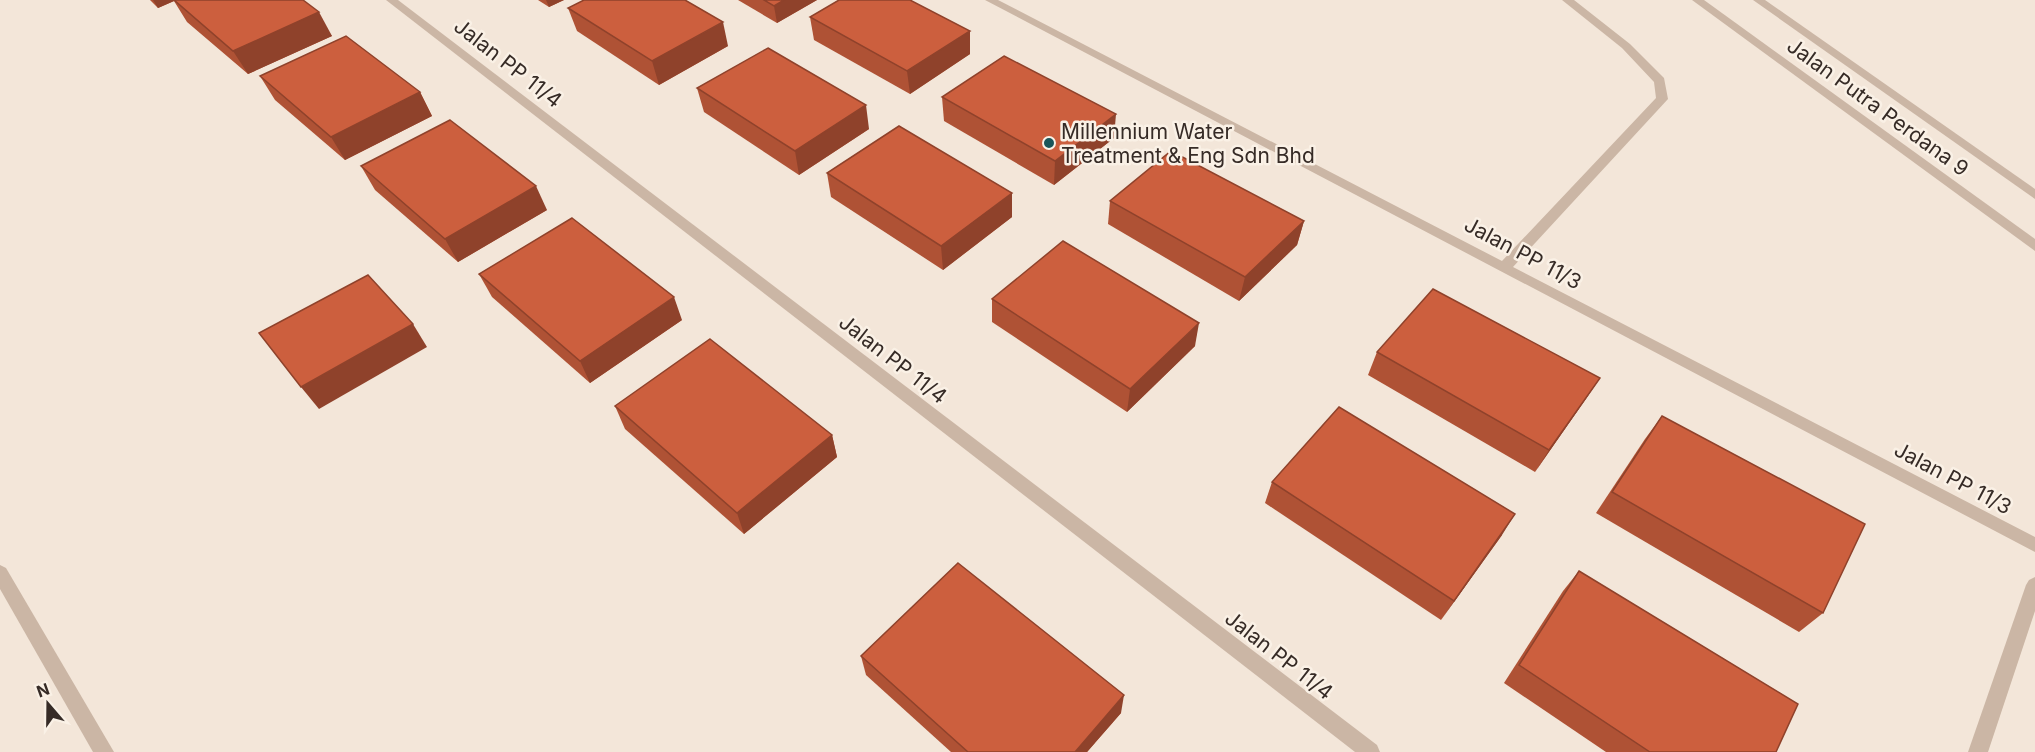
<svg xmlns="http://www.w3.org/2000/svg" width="2035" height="752" viewBox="0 0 2035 752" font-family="Inter,sans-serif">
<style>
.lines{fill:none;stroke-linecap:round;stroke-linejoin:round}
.minor{fill:#cbb6a5;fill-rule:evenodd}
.tertiary{fill:#cbb6a5;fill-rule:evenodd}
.wall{fill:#af5235}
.shaded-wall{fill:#8f422b}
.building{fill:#cc5f3e;stroke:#8f422b;stroke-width:1.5}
.poi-dot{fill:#1a565a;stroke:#faf1e6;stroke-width:2}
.labels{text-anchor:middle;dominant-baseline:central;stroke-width:5;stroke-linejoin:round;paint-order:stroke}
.street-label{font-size:21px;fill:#362b26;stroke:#faf1e6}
.poi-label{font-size:21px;fill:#362b26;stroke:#faf1e6;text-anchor:start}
</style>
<rect width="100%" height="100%" fill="#f3e6d9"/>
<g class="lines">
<!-- minor -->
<g class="minor">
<path d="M386,0H398L1377,745L1380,752H1355Z"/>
<path d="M985,0H998L1502,261L1656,98L1654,82L1622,48L1562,0H1574L1630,44L1664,78L1668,99L1513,267L2035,537V552Z"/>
<path d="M0,565L6,568L114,752H93L0,589Z"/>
<path d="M2035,577V611L1988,752H1968L2026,585L2029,580Z"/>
</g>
<!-- tertiary -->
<g class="tertiary">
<path d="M1692,0H1704L2035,239V251Z"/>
<path d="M1753,0H1765L2035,189V199Z"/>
</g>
</g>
<!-- wall -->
<g class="wall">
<path d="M150,0H303L332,36L248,74L187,22L174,1L158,8Z"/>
<path d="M538,0H564L549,7Z"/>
<path d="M738,0H817L777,23Z"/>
<path d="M568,8L728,46L659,85L577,31Z"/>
<path d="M810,17L970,54L910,94L814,40Z"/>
<path d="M260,76L420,92L432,116L345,160L275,100Z"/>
<path d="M697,88L869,129L799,175L704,112Z"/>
<path d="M942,97L1114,138L1054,185L944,121Z"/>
<path d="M361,166L547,210L458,262L375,190Z"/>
<path d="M827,173L1012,217L943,270L831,197Z"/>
<path d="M1110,201L1304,221L1297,245L1239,301L1108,224Z"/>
<path d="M479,274L682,320L590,383L492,297Z"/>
<path d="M992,299L1195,346L1127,412L992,322Z"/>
<path d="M1377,352L1600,378L1585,400L1535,472L1368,375Z"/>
<path d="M615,406L832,435L837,457L744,534L625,429Z"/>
<path d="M1662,416L1823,613L1799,632L1596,513L1645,439Z"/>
<path d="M1272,482L1502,535L1441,620L1265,503Z"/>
<path d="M1579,571L1776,752H1606L1504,683L1563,591Z"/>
<path d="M861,656L1121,713L1087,752H951L866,675Z"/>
</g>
<!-- shaded-wall -->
<g class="shaded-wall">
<path d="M153,0H173L174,1L158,8Z"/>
<path d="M546,0H564L549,7Z"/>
<path d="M784,0H817L777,23L774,6Z"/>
<path d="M319,12L332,36L248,74L233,51Z"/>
<path d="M723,22L728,46L659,85L652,61Z"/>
<path d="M970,31V54L910,94L907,71Z"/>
<path d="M420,92L432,116L345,160L331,137Z"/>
<path d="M866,105L869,129L799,175L795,151Z"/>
<path d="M1116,114L1114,138L1054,185L1055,161Z"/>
<path d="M536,186L547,210L458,262L445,239Z"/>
<path d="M1012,193V217L943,270L941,246Z"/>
<path d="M1304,221L1297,245L1239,301L1245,277Z"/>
<path d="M674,297L682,320L590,383L580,361Z"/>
<path d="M1199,323L1195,346L1127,412L1130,389Z"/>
<path d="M413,324L427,347L319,409L301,387Z"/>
<path d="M1600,378L1585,400L1535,472L1549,450Z"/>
<path d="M832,435L837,457L744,534L737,513Z"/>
<path d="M1515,514L1502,535L1441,620L1454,601Z"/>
<path d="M1124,695L1121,713L1087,752H1075Z"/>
</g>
<!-- building -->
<g class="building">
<path d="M174,0H303L319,12L233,51Z"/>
<path d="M584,0H685L723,22L652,61L568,8Z"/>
<path d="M764,0H784L774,6Z"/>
<path d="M839,0H910L970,31L907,71L810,17Z"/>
<path d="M346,36L420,92L331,137L260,76Z"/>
<path d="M768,48L866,105L795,151L697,88Z"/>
<path d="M1004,56L1116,114L1055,161L942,97Z"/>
<path d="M450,120L536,186L445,239L361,166Z"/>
<path d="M899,126L1012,193L941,246L827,173Z"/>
<path d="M1171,151L1304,221L1245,277L1110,201Z"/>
<path d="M572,218L674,297L580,361L479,274Z"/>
<path d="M1063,241L1199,323L1130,389L992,299Z"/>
<path d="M368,275L413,324L301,387L259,333Z"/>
<path d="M1433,289L1600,378L1549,450L1377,352Z"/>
<path d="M710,339L832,435L737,513L615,406Z"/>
<path d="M1339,407L1515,514L1454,601L1272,482Z"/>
<path d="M1662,416L1865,524L1823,613L1612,492Z"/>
<path d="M958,563L1124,695L1075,752H968L861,656Z"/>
<path d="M1579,571L1798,704L1776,752H1650L1519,665Z"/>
</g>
<!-- markers -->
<circle class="poi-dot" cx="1049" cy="143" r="6"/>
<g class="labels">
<!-- street labels -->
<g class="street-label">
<text transform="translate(508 63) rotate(38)">Jalan PP 11/4</text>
<text transform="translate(1878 107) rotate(36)">Jalan Putra Perdana 9</text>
<text transform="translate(1523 253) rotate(28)">Jalan PP 11/3</text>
<text transform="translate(893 359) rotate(38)">Jalan PP 11/4</text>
<text transform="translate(1953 478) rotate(28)">Jalan PP 11/3</text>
<text transform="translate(1279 655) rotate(38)">Jalan PP 11/4</text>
</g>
<!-- poi labels -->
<g class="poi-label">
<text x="1061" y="131">Millennium Water<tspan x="1061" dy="24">Treatment &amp; Eng Sdn Bhd</tspan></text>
</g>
</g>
<!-- north arrow -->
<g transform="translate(48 704) rotate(340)" stroke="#faf1e6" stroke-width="4.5" paint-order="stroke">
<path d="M0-4.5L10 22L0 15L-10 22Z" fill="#362b26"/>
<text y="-9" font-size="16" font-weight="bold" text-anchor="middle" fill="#362b26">N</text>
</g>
</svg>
